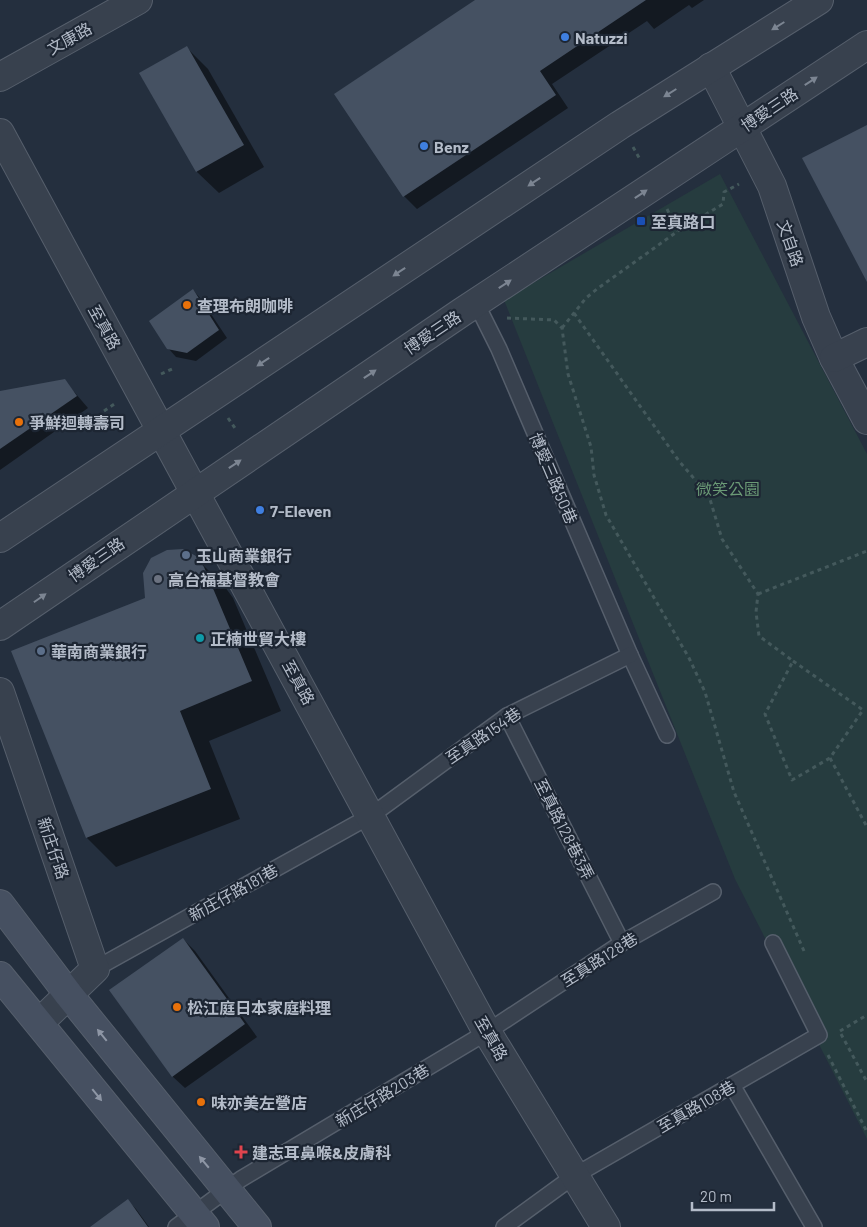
<svg xmlns="http://www.w3.org/2000/svg" width="867" height="1227" viewBox="0 0 867 1227" font-family="Barlow,'Noto Sans TC',sans-serif">
<style>
.park{fill:#263c3f}
.shadow{fill:#0007}
.building{fill:#455162}
.lines{fill:none;stroke-linecap:round;stroke-linejoin:round}
.lane-casing{stroke:#565f6c;stroke-width:18}
.street-casing{stroke:#565f6c;stroke-width:30}
.secondary-casing{stroke:#565f6c;stroke-width:30}
.path{stroke:#44595c;stroke-width:3;stroke-dasharray:4 4;stroke-linecap:butt}
.lane{stroke:#38414e;stroke-width:15}
.street{stroke:#38414e;stroke-width:28}
.secondary{stroke:#465061;stroke-width:28}
.oneway{fill:#7c8592}
.oneway2{fill:#8e96a5}
.shop-dot{fill:#3f7fe0;stroke:#1d2633;stroke-width:2}
.transit-dot{fill:#1a4fb4;stroke:#1d2633;stroke-width:2}
.food-dot{fill:#e8710a;stroke:#1d2633;stroke-width:2}
.service-dot{fill:#5c6f8a;stroke:#1d2633;stroke-width:2}
.worship-dot{fill:#6b7280;stroke:#1d2633;stroke-width:2}
.culture-dot{fill:#0f9aa8;stroke:#1d2633;stroke-width:2}
.health-dot{fill:#e0444e;stroke:#1d2633;stroke-width:2}
.labels{text-anchor:middle;dominant-baseline:central;stroke-width:4.5;stroke-linejoin:round;paint-order:stroke}
.poi-label{font-size:16px;font-weight:bold;fill:#b4bcc9;stroke:#1d2633;text-anchor:start}
.street-label{font-size:16px;fill:#b4bcc9;stroke:#1d2633}
.park-label{font-size:16px;fill:#6b9a76;stroke:#1d2633}
</style>
<rect width="100%" height="100%" fill="#242f3e"/>
<!-- park -->
<path class="park" d="M720,174L867,454V1139L735,879L504,300Z"/>
<!-- shadow -->
<g class="shadow">
<path d="M477,0H704L692,8L689,5L654,29L647,21L552,84L568,108L417,209L404,196L335,94Z"/>
<path d="M186,47L208,69L264,167L219,193L197,172L140,74Z"/>
<path d="M193,290L201,299L227,338L196,361L176,357L168,348Z"/>
<path d="M64,380L88,408L0,470V392Z"/>
<path d="M195,557L225,587L233,598L281,711L209,741L240,819L116,867L87,838L147,599Z"/>
<path d="M183,939L195,951L257,1037L185,1088L172,1076Z"/>
<path d="M128,1201L136,1209L149,1227H113Z"/>
</g>
<!-- building -->
<g class="building">
<path d="M475,0H646L540,71L556,95L403,197L334,94Z"/>
<path d="M187,46L244,145L196,172L139,73Z"/>
<path d="M867,125V282L802,158Z"/>
<path d="M193,289L219,330L187,353L167,349L149,321Z"/>
<path d="M65,379L77,396L0,449V391Z"/>
<path d="M183,549L196,556L204,567L252,681L180,711L211,789L86,838L11,651L145,598L143,573L151,558L167,550Z"/>
<path d="M183,938L245,1024L172,1077L109,990Z"/>
<path d="M128,1199L148,1227H90Z"/>
</g>
<g class="lines">
<!-- lane casing -->
<g class="lane-casing">
<g id="lane">
<path d="M476,303L499,349L630,655L667,735"/>
<path d="M507,716L622,943"/>
<path d="M95,969L372,815L507,716L630,655"/>
<path d="M732,1085L814,1227"/>
<path d="M176,1227L241,1179L487,1032L622,943L713,892"/>
<path d="M504,1227L574,1176L819,1035L773,943"/>
</g>
</g>
<!-- street casing -->
<g class="street-casing">
<g id="street">
<path d="M711,67L772,186L816,317L834,358L867,420"/>
<path d="M0,77L138,0"/>
<path d="M0,133L487,1032L606,1227"/>
<path d="M834,358L867,342"/>
<path d="M0,538L620,125L819,0"/>
<path d="M0,626L462,312L867,45"/>
<path d="M0,692L95,969L39,1023"/>
</g>
</g>
<!-- secondary casing -->
<g class="secondary-casing">
<g id="secondary">
<path d="M0,904L69,995L257,1227"/>
<path d="M0,976L205,1227"/>
</g>
</g>
<!-- path -->
<g class="path">
<path d="M633,147L641,161"/>
<path d="M667,209L678,231"/>
<path d="M574,313L679,461L709,496L722,539L758,594L756,612L759,636L793,661"/>
<path d="M507,318L554,320L562,328L568,374L591,447L594,475L606,515L689,658L705,692L734,792L804,951"/>
<path d="M562,328L586,298L597,289L678,231L723,204L724,192L739,184"/>
<path d="M161,374L172,369"/>
<path d="M104,411L116,403"/>
<path d="M228,418L237,431"/>
<path d="M758,594L867,551"/>
<path d="M793,661L863,710L830,758L792,780L765,714Z"/>
<path d="M830,758L867,827"/>
<path d="M840,1031L867,1015"/>
<path d="M841,1034L867,1082"/>
<path d="M828,1055L867,1132"/>
</g>
<!-- lane -->
<use href="#lane" class="lane"/>
<!-- street -->
<use href="#street" class="street"/>
<!-- secondary -->
<use href="#secondary" class="secondary"/>
</g>
<!-- one-way arrows -->
<defs><path id="oneway-solid" d="M-6-.8H1V-3.2L6.5 0L1 3.2V.8H-6Z" transform="scale(1.25)"/></defs>
<g class="oneway">
<use href="#oneway-solid" transform="translate(778 26) rotate(148)"/>
<use href="#oneway-solid" transform="translate(811 81) rotate(-33)"/>
<use href="#oneway-solid" transform="translate(670 93) rotate(148)"/>
<use href="#oneway-solid" transform="translate(534 182) rotate(146)"/>
<use href="#oneway-solid" transform="translate(641 194) rotate(-34)"/>
<use href="#oneway-solid" transform="translate(399 272) rotate(146)"/>
<use href="#oneway-solid" transform="translate(505 284) rotate(-33)"/>
<use href="#oneway-solid" transform="translate(263 362) rotate(146)"/>
<use href="#oneway-solid" transform="translate(370 374) rotate(-34)"/>
<use href="#oneway-solid" transform="translate(235 464) rotate(-34)"/>
<use href="#oneway-solid" transform="translate(40 598) rotate(-35)"/>
</g>
<g class="oneway2">
<use href="#oneway-solid" transform="translate(102 1035) rotate(-129)"/>
<use href="#oneway-solid" transform="translate(97 1095) rotate(51)"/>
<use href="#oneway-solid" transform="translate(204 1162) rotate(-130)"/>
</g>
<!-- markers -->
<g class="shop-dot">
<circle cx="565" cy="37" r="5"/>
<circle cx="424" cy="146" r="5"/>
<circle cx="260" cy="510" r="5"/>
</g>
<rect class="transit-dot" x="636" y="216" width="10" height="10" rx="2.5"/>
<g class="food-dot">
<circle cx="187" cy="305" r="5"/>
<circle cx="19" cy="422" r="5"/>
<circle cx="177" cy="1007" r="5"/>
<circle cx="201" cy="1102" r="5"/>
</g>
<g class="service-dot">
<circle cx="186" cy="555" r="5"/>
<circle cx="41" cy="651" r="5"/>
</g>
<circle class="worship-dot" cx="158" cy="579" r="5"/>
<circle class="culture-dot" cx="200" cy="638" r="5"/>
<path class="health-dot" d="M238.5 1144.5h5v5h5v5h-5v5h-5v-5h-5v-5h5z"/>
<g class="labels">
<!-- poi labels -->
<g class="poi-label">
<text x="575" y="37">Natuzzi</text>
<text x="434" y="146">Benz</text>
<text x="651" y="221">至真路口</text>
<text x="197" y="305">查理布朗咖啡</text>
<text x="29" y="422">爭鮮迴轉壽司</text>
<text x="270" y="510">7-Eleven</text>
<text x="196" y="555">玉山商業銀行</text>
<text x="168" y="579">高台福基督教會</text>
<text x="210" y="638">正楠世貿大樓</text>
<text x="51" y="651">華南商業銀行</text>
<text x="187" y="1007">松江庭日本家庭料理</text>
<text x="211" y="1102">味亦美左營店</text>
<text x="252" y="1152">建志耳鼻喉&amp;皮膚科</text>
</g>
<!-- street labels -->
<g class="street-label">
<text transform="translate(69 38) rotate(-29)">文康路</text>
<text transform="translate(769 109) rotate(-34)">博愛三路</text>
<text transform="translate(791 243) rotate(71)">文自路</text>
<text transform="translate(105 327) rotate(61)">至真路</text>
<text transform="translate(432 332) rotate(-34)">博愛三路</text>
<text transform="translate(554 478) rotate(67)">博愛三路50巷</text>
<text transform="translate(96 559) rotate(-35)">博愛三路</text>
<text transform="translate(299 682) rotate(61)">至真路</text>
<text transform="translate(483 735) rotate(-34)">至真路154巷</text>
<text transform="translate(565 829) rotate(63)">至真路128巷3弄</text>
<text transform="translate(54 848) rotate(71)">新庄仔路</text>
<text transform="translate(233 892) rotate(-29)">新庄仔路181巷</text>
<text transform="translate(599 959) rotate(-32)">至真路128巷</text>
<text transform="translate(492 1038) rotate(60)">至真路</text>
<text transform="translate(382 1095) rotate(-31)">新庄仔路203巷</text>
<text transform="translate(696 1106) rotate(-30)">至真路108巷</text>
</g>
<!-- park labels -->
<g class="park-label">
<text x="728" y="488">微笑公園</text>
</g>
</g>
<!-- scale -->
<path d="M692 1202v8h82v-8" fill="none" stroke="#b4bcc9" stroke-width="2.5"/>
<text x="700" y="1202" font-size="15" fill="#b4bcc9" stroke="#1d2633" stroke-width="4" paint-order="stroke">20 m</text>
</svg>
